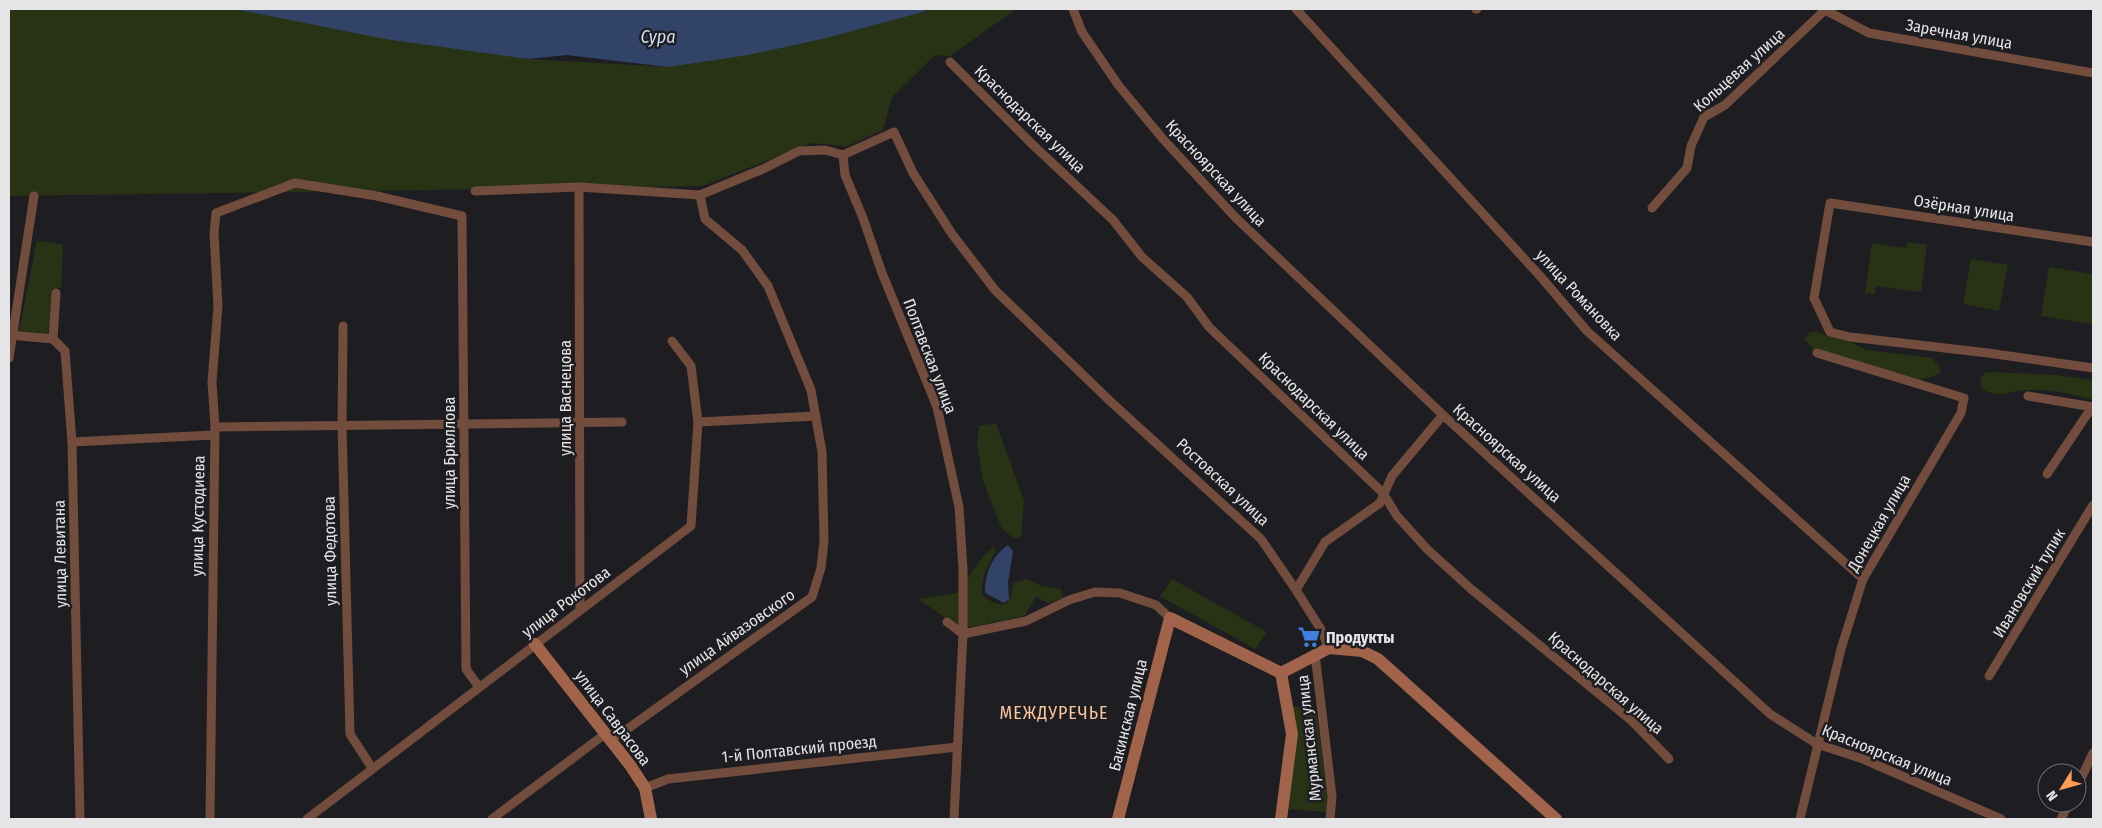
<svg xmlns="http://www.w3.org/2000/svg" width="2102" height="828" viewBox="0 0 2102 828" font-family="'Fira Sans Condensed',sans-serif">
<style>
.green{fill:#283315}
.water{fill:#314468}
.lines{fill:none;stroke-linecap:round;stroke-linejoin:round}
.street{stroke:#724c3c;stroke-width:9}
.secondary{stroke:#a1644b;stroke-width:12}
.labels{text-anchor:middle;dominant-baseline:central;stroke-width:5;stroke-linejoin:round;paint-order:stroke}
.street-label{font-size:16px;fill:#e5e5e8;stroke:#1e1e22}
.poi-label{font-size:16px;font-weight:bold;fill:#e5e5e8;stroke:#1e1e22;text-anchor:start}
.water-label{font-size:18px;font-style:italic;fill:#cfddf7;stroke:#1e1e22}
.neighbourhood-label{font-size:18px;letter-spacing:1px;fill:#fac39e;stroke:#1e1e22}
</style>
<rect width="100%" height="100%" fill="#1e1e22"/>
<!-- green -->
<g class="green">
<path d="M9,9H242L528,59L668,67L923,12L927,9H1016L950,56L935,55L892,97L883,130L848,146L811,143L703,186L9,196Z"/>
<path d="M37,241L63,244L61,288L52,289L48,335L19,331Z"/>
<path d="M1907,242L1927,245L1921,292L1876,286L1875,294L1865,293L1872,243L1906,248Z"/>
<path d="M1971,259L2008,265L1999,311L1963,304Z"/>
<path d="M2049,267L2093,274V324L2041,316Z"/>
<path d="M1810,332H1817L1827,336L1847,340L1866,350L1932,358L1940,368V372L1934,376L1919,380L1813,350L1805,339Z"/>
<path d="M1994,372L2056,375L2093,380V400C2072,394 2050,389 2028,390C2009,390 2002,400 1982,389L1980,379L1985,373Z"/>
<path d="M996,423L1024,501L1021,536L1015,539L1002,529L983,481L977,443L979,426Z"/>
<path d="M993,547L996,551C987,567 981,577 982,595L992,602L1003,605C1012,600 1012,592 1013,583L1027,579L1041,586L1061,589L1063,598L1049,603L1036,597L1024,616L970,627L954,623L918,599L957,593L984,555Z"/>
<path d="M1172,579L1267,632L1255,649L1160,596Z"/>
<path d="M1291,706L1316,709L1327,795L1326,812L1285,809Z"/>
</g>
<!-- water -->
<g class="water">
<path d="M235,9H927L923,12L822,39L748,55L668,67L567,55L528,59L385,39Z"/>
<path d="M1008,545L1013,551L1008,582L1009,599L1004,603L985,593C985,574 991,557 1008,545Z"/>
</g>
<g class="lines">
<!-- street -->
<g class="street">
<path d="M1073,9L1082,32L1119,86L1163,139L1235,217L1443,415L1770,714L1817,744L1863,759L2001,819"/>
<path d="M1296,9L1540,276L1587,331L1863,579"/>
<path d="M1476,9H1477"/>
<path d="M1823,9L1869,33L2093,73"/>
<path d="M950,62L1032,144L1113,220L1142,257L1187,297L1209,327L1383,493L1397,516L1427,549L1471,589L1632,721L1669,759"/>
<path d="M843,155L845,175L863,218L882,273L937,407L959,507L963,569V634L954,819"/>
<path d="M579,187L580,610"/>
<path d="M475,191L579,187L700,195L763,169L799,151L825,150L843,155L894,132L913,173L952,234L995,290L1110,401L1261,539L1296,590L1320,628L1329,648"/>
<path d="M1652,208L1687,168L1691,146L1704,117L1725,105L1826,9"/>
<path d="M2093,242L1830,203L1814,298L1830,332L1850,337L1988,353L2093,368"/>
<path d="M56,293L53,339L65,351L72,442L80,819"/>
<path d="M343,326L342,425L350,734L372,768"/>
<path d="M9,335L53,339"/>
<path d="M9,358L34,196"/>
<path d="M2028,396L2093,407"/>
<path d="M698,422L816,416"/>
<path d="M215,427L622,422"/>
<path d="M72,442L214,435"/>
<path d="M2047,474L2092,407"/>
<path d="M1296,590L1325,542L1380,503L1392,476L1443,415"/>
<path d="M947,622L963,634"/>
<path d="M963,634L1026,621L1069,600L1095,592L1120,593L1156,605L1170,618"/>
<path d="M1315,654L1332,796L1330,819"/>
<path d="M1989,676L2093,505"/>
<path d="M2077,787L2093,753"/>
<path d="M645,788L668,779L957,747"/>
<path d="M210,819L215,427L212,382L218,306L214,233L216,213L295,183L377,196L462,216L466,669L479,687"/>
<path d="M307,819L691,526L698,422L691,366L672,341"/>
<path d="M492,819L605,734L619,735L812,597L821,568L824,541L822,452L811,390L768,286L742,250L705,219L700,195"/>
<path d="M1800,819L1841,649L1863,579L1961,413L1964,398L1817,353"/>
<path d="M2061,819L2069,803"/>
</g>
<!-- secondary -->
<g class="secondary">
<path d="M535,644L630,765L645,788L651,819"/>
<path d="M1281,673L1329,648L1362,651L1378,659L1556,819"/>
<path d="M1281,673L1292,734L1281,819"/>
<path d="M1118,819L1170,618L1281,673"/>
</g>
</g>
<!-- icons -->
<defs>
<g id="supermarket-bare" transform="scale(1.725)"><path d="M-6-5.5h2.5l.6 2H6L4.5 2H-2.5L-4.4-4H-6ZM-1.5 3.2a1.3 1.3 0 1 0 .1 0ZM3 3.2a1.3 1.3 0 1 0 .1 0Z" fill="#3f7fe0" stroke="#1e1e22" stroke-width="2.5" paint-order="stroke"/></g>
</defs>
<g fill-rule="evenodd">
<use href="#supermarket-bare" x="1309" y="637"/>
</g>
<g class="labels">
<!-- street labels -->
<g class="street-label">
<text transform="translate(1959 34) rotate(10)">Заречная улица</text>
<text transform="translate(1739 70) rotate(-42)">Кольцевая улица</text>
<text transform="translate(1030 119) rotate(44)">Краснодарская улица</text>
<text transform="translate(1216 173) rotate(47)">Красноярская улица</text>
<text transform="translate(1964 208) rotate(9)">Озёрная улица</text>
<text transform="translate(1579 295) rotate(47)">улица Романовка</text>
<text transform="translate(930 356) rotate(69)">Полтавская улица</text>
<text transform="translate(565 398) rotate(-90)">улица Васнецова</text>
<text transform="translate(1314 406) rotate(44)">Краснодарская улица</text>
<text transform="translate(449 453) rotate(-90)">улица Брюллова</text>
<text transform="translate(1507 453) rotate(42)">Красноярская улица</text>
<text transform="translate(1223 482) rotate(43)">Ростовская улица</text>
<text transform="translate(198 516) rotate(-89)">улица Кустодиева</text>
<text transform="translate(1879 523) rotate(-60)">Донецкая улица</text>
<text transform="translate(330 551) rotate(-91)">улица Федотова</text>
<text transform="translate(60 554) rotate(-91)">улица Левитана</text>
<text transform="translate(2029 583) rotate(-59)">Ивановский тупик</text>
<text transform="translate(566 602) rotate(-37)">улица Рокотова</text>
<text transform="translate(737 632) rotate(-35)">улица Айвазовского</text>
<text transform="translate(1606 683) rotate(41)">Краснодарская улица</text>
<text transform="translate(1128 715) rotate(-76)">Бакинская улица</text>
<text transform="translate(613 718) rotate(53)">улица Саврасова</text>
<text transform="translate(1309 738) rotate(-96)">Мурманская улица</text>
<text transform="translate(799 749) rotate(-6)">1-й Полтавский проезд</text>
<text transform="translate(1887 755) rotate(22)">Красноярская улица</text>
</g>
<!-- poi labels -->
<g class="poi-label">
<text x="1326" y="637">Продукты</text>
</g>
<!-- water labels -->
<g class="water-label">
<text x="658" y="37">Сура</text>
</g>
<!-- neighbourhood labels -->
<g class="neighbourhood-label">
<text x="1054" y="713">МЕЖДУРЕЧЬЕ</text>
</g>
</g>
<!-- border -->
<rect width="2102" height="828" fill="none" stroke="#e5e5e8" stroke-width="20"/>
<!-- north arrow -->
<g transform="translate(2062 788) rotate(233)"><circle r="24" fill="#1e1e22" stroke="#6e6e71"/>
<path d="M0-4L9 19L0 12L-9 19Z" fill="#fd9d55"/>
<text y="-8" font-size="14" font-weight="bold" text-anchor="middle" fill="#e5e5e8">N</text>
</g>
</svg>
